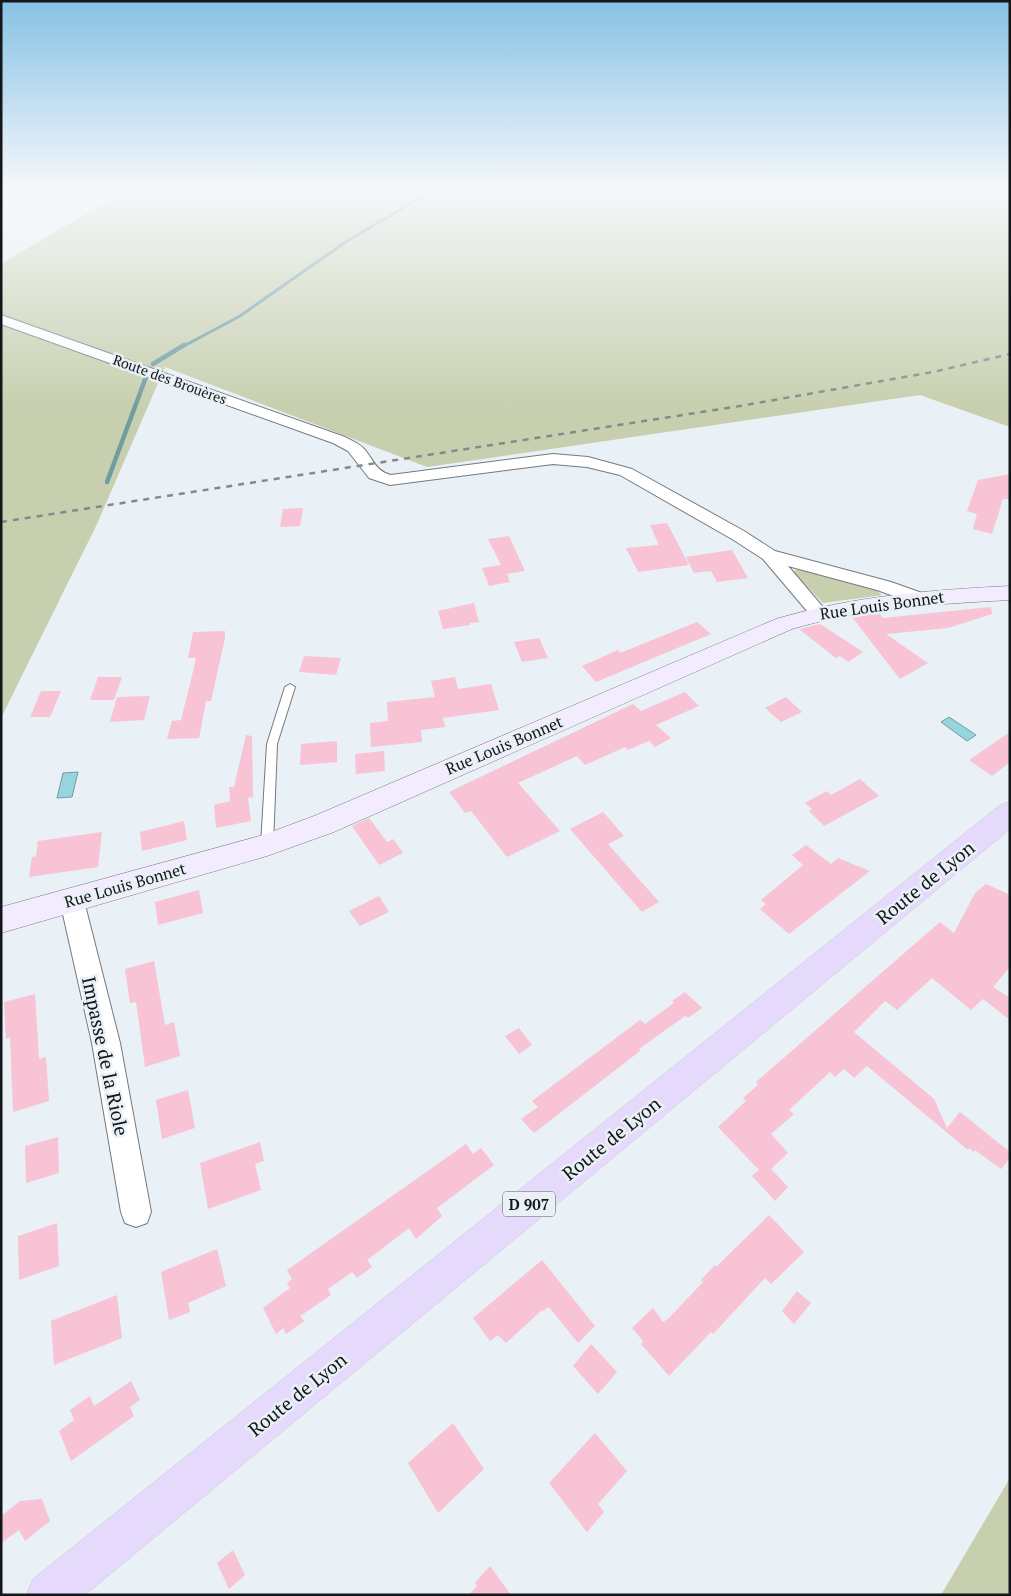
<svg xmlns="http://www.w3.org/2000/svg" width="1011" height="1596" viewBox="0 0 1011 1596" font-family="'PT Serif',serif">
<style>
.green{fill:#c7cfae}
.water{fill:#97d5dd;stroke:#709ca2}
.lines{fill:none;stroke-linecap:round;stroke-linejoin:round}
.stream-far1{stroke:#709ca2;stroke-width:3}
.stream{stroke:#709ca2;stroke-width:4.5}
.building{fill:#f7c3d5}
.lane-casing{stroke:#747a7f;stroke-width:2}
.street-casing{stroke:#747a7f;stroke-width:2}
.secondary-casing{stroke:#747a7f;stroke-width:1}
.primary-casing{stroke:#cbcccc;stroke-width:1}
.lane{fill:#fff;fill-rule:evenodd}
.street{fill:#fff;fill-rule:evenodd}
.secondary{fill:#f2ecfe;fill-rule:evenodd}
.primary{fill:#e5dafc;fill-rule:evenodd}
.rail{stroke:#84898d;stroke-width:2.5;stroke-dasharray:6 6;stroke-linecap:butt}
.labels{text-anchor:middle;dominant-baseline:central;stroke-width:5;stroke-linejoin:round;paint-order:stroke}
.far-street-label{font-size:14px;fill:#141719;stroke:#e9f0f6}
.shield{fill:#e9f0f6;stroke:#54585b;stroke-width:1}
.shield-label{font-size:15px;font-weight:bold;fill:#141719}
.street-label{font-size:16px;fill:#141719;stroke:#e9f0f6}
.near-street-label{font-size:19px;fill:#141719;stroke:#e9f0f6}
</style>
<rect width="100%" height="100%" fill="#e9f0f6"/>
<!-- green -->
<g class="green">
<path d="M131,187H1010V427L920,395L427,467L165,367L97,524L1,718V264Z"/>
<path d="M799,568L873,588L882,595L823,603L793,572Z"/>
<path d="M1010,1478V1595H941Z"/>
</g>
<!-- water -->
<g class="water">
<path d="M949,717L976,735L967,741L941,722Z"/>
<path d="M78,772L72,797L57,798L63,773Z"/>
</g>
<g class="lines">
<!-- stream-far1 -->
<path class="stream-far1" d="M182,347L240,316L347,241L439,187"/>
<!-- stream -->
<g class="stream">
<path d="M153,364L184,345"/>
<path d="M107,482L146,377"/>
</g>
</g>
<!-- building -->
<g class="building">
<path d="M1010,474V499H1003L992,534L973,529L977,514L967,511L978,480Z"/>
<path d="M303,508L300,526L280,527L283,509Z"/>
<path d="M667,523L689,565L638,572L626,548L659,545L650,525Z"/>
<path d="M509,536L525,571L507,574L510,582L489,586L482,568L501,565L488,539Z"/>
<path d="M732,550L748,578L717,582L711,571L694,573L686,557Z"/>
<path d="M474,603L479,622L470,623V625L443,629L438,611Z"/>
<path d="M991,607L992,614L948,628L886,634L928,663L900,679L852,617L879,613L883,618Z"/>
<path d="M697,622L711,634L596,682L582,666L618,650L620,653Z"/>
<path d="M820,624L863,652L848,662L840,656L836,658L799,629Z"/>
<path d="M225,631V638L211,701H206L199,738L167,739L172,721L181,720L191,680L196,658H188L193,632Z"/>
<path d="M539,638L548,658L522,662L514,642Z"/>
<path d="M304,656L341,658L336,675L299,672Z"/>
<path d="M98,677H122L114,700H90Z"/>
<path d="M455,677L458,689L491,684L499,710L443,718L445,727L421,730L422,742L371,747L370,723L388,721L387,702L435,697L431,681Z"/>
<path d="M41,691H61L50,717H30Z"/>
<path d="M685,692L699,706L656,725L671,738L655,747L649,741L628,750L625,747L585,765L577,756L518,783L560,831L507,857L471,811L465,813L449,792L633,704L641,711Z"/>
<path d="M150,696L144,720L110,722L117,697Z"/>
<path d="M786,697L802,712L781,722L765,708Z"/>
<path d="M1010,732V762L992,776L969,760Z"/>
<path d="M246,735L252,736L253,797L248,798L251,821L216,828L214,805L230,801L229,787H234Z"/>
<path d="M337,741V762L300,765L301,744Z"/>
<path d="M384,751L385,771L356,774L355,754Z"/>
<path d="M860,779L879,796L824,826L809,811L812,809L805,803L827,791L831,795Z"/>
<path d="M603,812L624,836L608,844L659,902L642,912L570,829Z"/>
<path d="M369,818L387,842L393,839L403,853L379,865L352,826Z"/>
<path d="M184,821L187,840L142,851L140,832Z"/>
<path d="M102,832L98,867L29,877L32,857L36,856L38,841Z"/>
<path d="M806,845L831,864L838,858L870,871L789,934L760,909L766,904L761,900L803,865L792,855Z"/>
<path d="M986,884L1010,895V967L993,987L1010,998V1020L983,999L971,1010L932,978L897,1010L885,1001L854,1032L934,1099L947,1128L960,1112L1010,1152V1158L1001,1169L975,1150L974,1152L969,1148L968,1150L867,1066L854,1078L844,1069L835,1077L830,1072L789,1110L794,1114L771,1134L788,1153L771,1169L788,1187L775,1201L752,1176L759,1170L718,1127L746,1101L743,1098L758,1085L756,1082L940,922L954,933L975,893Z"/>
<path d="M199,890L203,913L158,925L155,902Z"/>
<path d="M379,896L389,912L360,926L349,911Z"/>
<path d="M154,961L165,1025L174,1022L180,1056L145,1067L136,1002L130,1003L125,969Z"/>
<path d="M685,992L702,1008L688,1018L685,1016L639,1049L640,1051L534,1133L521,1119L538,1107L532,1101L640,1020L645,1024L674,1003L672,1001Z"/>
<path d="M35,994L39,1059L46,1057L49,1101L13,1112L10,1037L6,1039L4,1002Z"/>
<path d="M519,1028L532,1045L519,1054L505,1036Z"/>
<path d="M188,1090L195,1128L162,1139L156,1100Z"/>
<path d="M58,1137L59,1173L26,1183L25,1146Z"/>
<path d="M260,1142L264,1161L255,1164L261,1190L208,1209L200,1163Z"/>
<path d="M466,1144L473,1154L481,1148L494,1165L437,1208L442,1216L416,1239L409,1228L367,1260L372,1267L357,1278L352,1272L328,1289L331,1295L300,1316L304,1321L286,1334L283,1328L276,1334L263,1308L290,1288L287,1283L292,1279L287,1270Z"/>
<path d="M769,1215L804,1252L771,1284L765,1278L713,1334L711,1332L669,1376L641,1344L643,1341L632,1328L653,1308L663,1322L668,1319L703,1282L701,1280L715,1265L716,1267Z"/>
<path d="M57,1223L59,1266L19,1280L18,1236Z"/>
<path d="M217,1249L226,1286L188,1303L190,1312L169,1320L161,1272Z"/>
<path d="M542,1260L595,1326L578,1343L549,1307L543,1311L542,1310L506,1343L498,1335L490,1341L473,1318Z"/>
<path d="M797,1291L811,1303L794,1324L782,1311Z"/>
<path d="M117,1295L122,1338L54,1365L51,1321Z"/>
<path d="M591,1344L617,1372L598,1394L573,1366Z"/>
<path d="M131,1381L140,1400L130,1407L134,1416L71,1461L59,1431L74,1420L70,1410L90,1396L94,1406Z"/>
<path d="M453,1423L484,1469L438,1513L408,1463Z"/>
<path d="M595,1433L627,1471L598,1504L604,1512L587,1532L549,1483Z"/>
<path d="M42,1499L50,1521L25,1541L19,1530L1,1543V1516L20,1501Z"/>
<path d="M233,1550L245,1575L229,1589L217,1563Z"/>
<path d="M490,1566L511,1595H469L477,1586L475,1583Z"/>
</g>
<g class="lines">
<!-- lane casing -->
<g class="lane-casing">
<path id="lane" d="M290,684L295,687L277,744L273,845L271,848H263L261,845L267,744L285,687Z"/>
</g>
<!-- street casing -->
<g class="street-casing">
<g id="street">
<path d="M26,187H42L41,189L1,200V194Z"/>
<path d="M1,315L345,437C352,441 359,443 365,450C374,461 376,471 391,475L553,454L588,457L632,469L744,531L775,551L891,582L922,593L924,597L922,601L915,603L908,601L877,590L788,566L828,613L826,617L819,619L812,617L763,559L732,539L620,475L587,467L553,464L390,485L369,478L348,451L333,443L1,324Z"/>
<path d="M72,891L81,894L84,901L120,1043L151,1212L147,1223L136,1227L125,1223L121,1212L92,1043L60,901L63,894Z"/>
</g>
</g>
<!-- secondary casing -->
<g class="secondary-casing">
<path id="secondary" d="M1010,586V600C936,604 863,608 792,629L334,832L267,856L1,933V907L263,835L314,816L776,619C853,596 930,590 1010,586Z"/>
</g>
<!-- primary casing -->
<g class="primary-casing">
<path id="primary" d="M1010,802V829L85,1595H26L33,1579L1000,805Z"/>
</g>
<!-- lane -->
<use href="#lane" class="lane"/>
<!-- street -->
<use href="#street" class="street"/>
<!-- secondary -->
<use href="#secondary" class="secondary"/>
<!-- primary -->
<use href="#primary" class="primary"/>
<!-- rail -->
<path class="rail" d="M1,522L740,406L933,372L1010,354"/>
</g>
<!-- sky -->
<linearGradient id="sky" x2="0" y2="1"><stop stop-color="#87c1e4"/><stop offset="0.46" stop-color="#f5f8fb"/><stop offset="1" stop-color="#f5f8fb" stop-opacity="0"/></linearGradient>
<rect width="1011" height="410" fill="url(#sky)"/>
<g class="labels">
<!-- far-street labels -->
<g class="far-street-label">
<text transform="translate(170 379) rotate(20)">Route des Brouères</text>
</g>
<!-- shield labels -->
<rect class="shield" x="503" y="1191.5" width="52" height="25" rx="4"/>
<g class="shield-label">
<text x="529" y="1204">D 907</text>
</g>
<!-- street labels -->
<g class="street-label">
<text transform="translate(882 605) rotate(-8)">Rue Louis Bonnet</text>
<text transform="translate(504 745) rotate(-23)">Rue Louis Bonnet</text>
<text transform="translate(125 885) rotate(-16)">Rue Louis Bonnet</text>
</g>
<!-- near-street labels -->
<g class="near-street-label">
<text transform="translate(925 882) rotate(-39)">Route de Lyon</text>
<text transform="translate(106 1056) rotate(78)">Impasse de la Riole</text>
<text transform="translate(611 1138) rotate(-39)">Route de Lyon</text>
<text transform="translate(297 1394) rotate(-39)">Route de Lyon</text>
</g>
</g>
<!-- border -->
<rect width="1011" height="1596" fill="none" stroke="#141719" stroke-width="5"/>
</svg>
